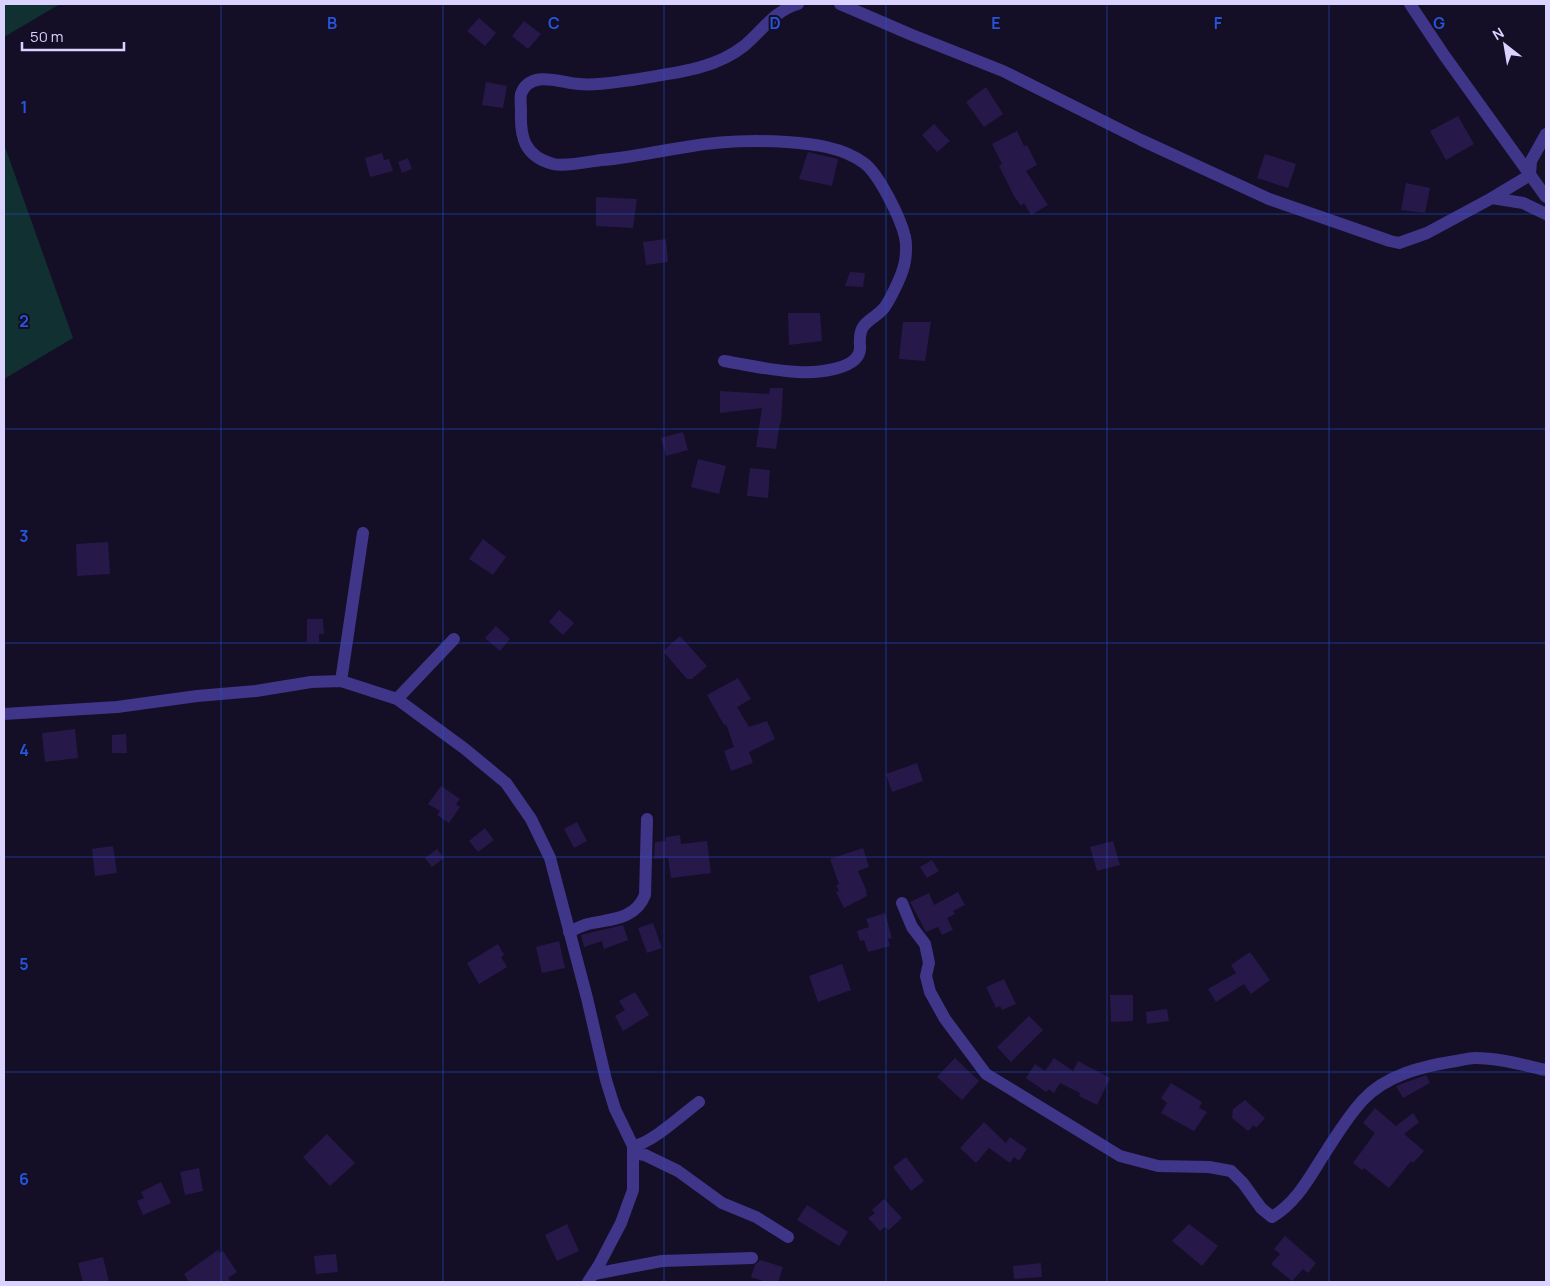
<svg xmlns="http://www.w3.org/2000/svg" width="1550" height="1286" viewBox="0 0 1550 1286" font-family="Manrope,sans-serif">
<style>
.green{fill:#103031}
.building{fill:#261949}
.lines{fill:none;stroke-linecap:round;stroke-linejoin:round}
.minor{stroke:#3f3689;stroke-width:12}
.grid{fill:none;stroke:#2655da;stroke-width:1;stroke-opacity:0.55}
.grid-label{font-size:16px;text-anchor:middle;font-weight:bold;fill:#2655da;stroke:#140e27;stroke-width:4;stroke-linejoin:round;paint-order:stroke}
</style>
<rect width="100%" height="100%" fill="#140e27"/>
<!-- green -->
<g class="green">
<path d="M4,4H60L4,37Z"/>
<path d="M4,144L73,338L4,379Z"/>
</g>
<!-- building -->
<g class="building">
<path d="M479,18L496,33L485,46L467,31Z"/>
<path d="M524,21L541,34L528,49L512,36Z"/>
<path d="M486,82L507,86L503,108L482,105Z"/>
<path d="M986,87L1003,114L984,127L966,102Z"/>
<path d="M1458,116L1474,144L1446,160L1430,131Z"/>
<path d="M934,124L950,141L937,152L922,135Z"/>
<path d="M1017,131L1024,146L1027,145L1037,165L1026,171L1048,205L1031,215L1024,203L1021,206L1014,196L999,166L1002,164L992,144Z"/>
<path d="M808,152L838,159L832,186L799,179Z"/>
<path d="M382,153L384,160L389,159L393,171L370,177L365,158Z"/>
<path d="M1265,154L1296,164L1288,188L1257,178Z"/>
<path d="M408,158L412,169L402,173L398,162Z"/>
<path d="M1406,183L1430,188L1425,213L1401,210Z"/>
<path d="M596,197L637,199L633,228L596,226Z"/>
<path d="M666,239L668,262L646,265L643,242Z"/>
<path d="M850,272L865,273L863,287L845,286Z"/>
<path d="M788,313H820L822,341L789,345Z"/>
<path d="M903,322H931L925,361L899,359Z"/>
<path d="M770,388H783L781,423H780L776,449L756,447L762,408L720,413V391L769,394Z"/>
<path d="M683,432L688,450L666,456L661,438Z"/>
<path d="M698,459L726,466L719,494L691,487Z"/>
<path d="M750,468L770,470L768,498L747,496Z"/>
<path d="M483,539L506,557L493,575L469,559Z"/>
<path d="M108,542L110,574L77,576L76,544Z"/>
<path d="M559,610L574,623L563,635L549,622Z"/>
<path d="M307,619H323L324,634H319V642H307Z"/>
<path d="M496,626L510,639L500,651L485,638Z"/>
<path d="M680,636L707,666L692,679H687L663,651Z"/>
<path d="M738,678L751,699L737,707L749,727L767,721L775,739L749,752L753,763L731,771L724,751L734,747L726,724L724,725L707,695Z"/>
<path d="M75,729L78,758L45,762L42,733Z"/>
<path d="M126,734L127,753H112V735Z"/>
<path d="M917,763L923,781L892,792L886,774Z"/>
<path d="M441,786L460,799L456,804L460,807L449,823L437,815L440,811L428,804Z"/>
<path d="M577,822L587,841L574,848L564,829Z"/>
<path d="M485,828L494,840L478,852L469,841Z"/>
<path d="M680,835L681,844L707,841L711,873L671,878L668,858L654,859L655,842L666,841V837Z"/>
<path d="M1113,841L1120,865L1097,871L1090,847Z"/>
<path d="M113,846L117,873L95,876L92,849Z"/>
<path d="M863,848L869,867L858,871L867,892H866L867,896L844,908L836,892L839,891L836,885L839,884L830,859Z"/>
<path d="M437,849L444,858L432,867L425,858Z"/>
<path d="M932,860L939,871L927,878L920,867Z"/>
<path d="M958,892L965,905L953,911L955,914L947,918L953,930L942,935L938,927L926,932L910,902L929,893L934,905Z"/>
<path d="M885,913L892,938L888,939L890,946L868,952L864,940L860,941L857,931L869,927L866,919Z"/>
<path d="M653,923L662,948L647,953L638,928Z"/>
<path d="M623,925L628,940L604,949L602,941L584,947L581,935Z"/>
<path d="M559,941L565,968L542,973L536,947Z"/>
<path d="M498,944L504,955L501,957L507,967L479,984L467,963Z"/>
<path d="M1250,952L1270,980L1251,994L1244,984L1216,1002L1208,989L1236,973L1231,965Z"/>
<path d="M842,964L851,990L818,1002L809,976Z"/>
<path d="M1004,979L1016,1004L1002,1010L1000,1006L996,1008L986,987Z"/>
<path d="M635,992L649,1015L623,1031L615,1016L625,1010L619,1001Z"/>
<path d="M1110,995H1133V1021L1111,1022Z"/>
<path d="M1167,1009L1169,1021L1147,1024L1146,1012Z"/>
<path d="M1029,1016L1043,1030L1011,1062L997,1047Z"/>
<path d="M955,1058L979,1081L962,1100L937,1077Z"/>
<path d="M1054,1058L1073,1071L1078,1061L1110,1078L1097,1105L1079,1096L1080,1093L1060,1083L1054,1093L1049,1089L1046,1092L1026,1078L1035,1064L1045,1071Z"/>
<path d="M1426,1075L1430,1083L1403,1098L1396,1086Z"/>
<path d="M1171,1083L1202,1102L1199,1108L1207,1112L1194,1131L1161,1113L1167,1103L1161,1098Z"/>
<path d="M1245,1100L1265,1118L1256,1128L1254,1125L1248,1131L1232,1118L1233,1109Z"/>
<path d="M1375,1108L1396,1126L1413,1113L1419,1122L1404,1134L1424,1151L1413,1163L1411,1161L1389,1188L1364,1168L1362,1170L1353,1163L1375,1133L1363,1123Z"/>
<path d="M984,1122L1006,1143L1010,1137L1027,1149L1019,1161L1014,1157L1010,1163L989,1148L976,1163L960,1148Z"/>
<path d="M327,1134L355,1163L330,1186L303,1157Z"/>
<path d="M906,1157L924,1181L911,1191L893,1167Z"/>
<path d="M199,1168L203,1191L185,1195L180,1172Z"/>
<path d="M161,1182L171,1203L143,1215L137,1201L144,1198L141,1192Z"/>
<path d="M884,1199L902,1218L889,1230L885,1227L880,1231L868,1218L875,1213L872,1210Z"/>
<path d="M807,1205L848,1232L839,1246L797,1220Z"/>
<path d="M567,1224L579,1251L557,1261L545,1235Z"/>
<path d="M1189,1224L1218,1246L1202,1266L1172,1241Z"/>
<path d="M1285,1236L1316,1263L1308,1273L1303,1269L1292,1281L1271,1264L1280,1254L1274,1249Z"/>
<path d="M218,1250L220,1253L223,1251L237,1272L228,1278L231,1282H189L184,1274Z"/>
<path d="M336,1254L338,1272L316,1274L314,1256Z"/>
<path d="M103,1257L109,1282H83L78,1263Z"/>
<path d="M760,1260L783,1267L778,1282H766L751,1277L755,1265Z"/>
<path d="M1041,1263L1042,1277L1014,1279L1013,1266Z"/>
</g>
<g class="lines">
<!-- minor -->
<g class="minor">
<path d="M840,4L912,35L1003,71L1141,140L1269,199L1390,241L1399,243L1427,233L1492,198L1530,175L1531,161L1546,134"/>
<path d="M1410,4L1444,55L1546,197"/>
<path d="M1492,198L1523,203L1546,214"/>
<path d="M724,361C748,365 773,371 798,372C816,373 862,370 860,346C858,320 871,323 884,308C889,302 901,277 903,269C906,261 907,245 905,237C901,219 879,174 864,163C842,147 814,144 787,142C753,140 719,141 686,147C657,151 630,158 601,160C588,162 564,167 553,164C524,156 520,137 521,111C521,106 520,99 521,94C530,69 561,83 579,84C596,86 615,82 632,80C671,73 712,71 744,46C762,31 775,10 798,4"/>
<path d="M341,681L363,533"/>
<path d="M397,699L454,639"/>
<path d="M4,714L117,707L197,696L256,691L311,682L341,681L397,699L465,749L506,783L531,819L550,858L587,998L606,1080L615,1109L633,1146V1190L621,1223L599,1265L588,1282"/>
<path d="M902,903L912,927L925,944L929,963L926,976L930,992L945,1019L986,1074L1120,1156L1158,1166L1209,1167L1231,1171L1243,1183L1261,1208L1272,1217C1298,1202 1311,1174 1327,1150C1338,1133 1349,1115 1363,1100C1386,1075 1423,1066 1456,1061C1462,1060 1469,1058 1475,1058C1499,1058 1523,1065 1546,1070"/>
<path d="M569,932C575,929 581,926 588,924C610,919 635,920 645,895L647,819"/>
<path d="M633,1146C651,1144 684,1113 699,1102"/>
<path d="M633,1153L645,1155L678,1171L722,1203L756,1217L788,1237"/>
<path d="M594,1274L662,1261L752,1258"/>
</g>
</g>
<!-- grid -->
<path class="grid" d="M221,4V1282M443,4V1282M664,4V1282M886,4V1282M1107,4V1282M1329,4V1282M4,214H1546M4,429H1546M4,643H1546M4,857H1546M4,1072H1546"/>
<g class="grid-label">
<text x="332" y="29">B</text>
<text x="554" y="29">C</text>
<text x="775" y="29">D</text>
<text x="996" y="29">E</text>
<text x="1218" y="29">F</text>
<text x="1439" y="29">G</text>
<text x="24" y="113">1</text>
<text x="24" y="327">2</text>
<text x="24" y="542">3</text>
<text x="24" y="756">4</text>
<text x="24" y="970">5</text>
<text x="24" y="1185">6</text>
</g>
<!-- border -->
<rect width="1550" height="1286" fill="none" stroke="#dbd3ff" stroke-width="10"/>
<!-- north arrow -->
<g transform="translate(1505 45) rotate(329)" stroke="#140e27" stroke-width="4" paint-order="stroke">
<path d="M0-4L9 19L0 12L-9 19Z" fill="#dbd3ff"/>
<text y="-8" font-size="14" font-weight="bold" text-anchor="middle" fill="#dbd3ff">N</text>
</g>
<!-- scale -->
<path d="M22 42v8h102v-8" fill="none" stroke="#dbd3ff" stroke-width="2.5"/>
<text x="30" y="42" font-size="15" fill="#dbd3ff" stroke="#140e27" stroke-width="4" paint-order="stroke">50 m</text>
</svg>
